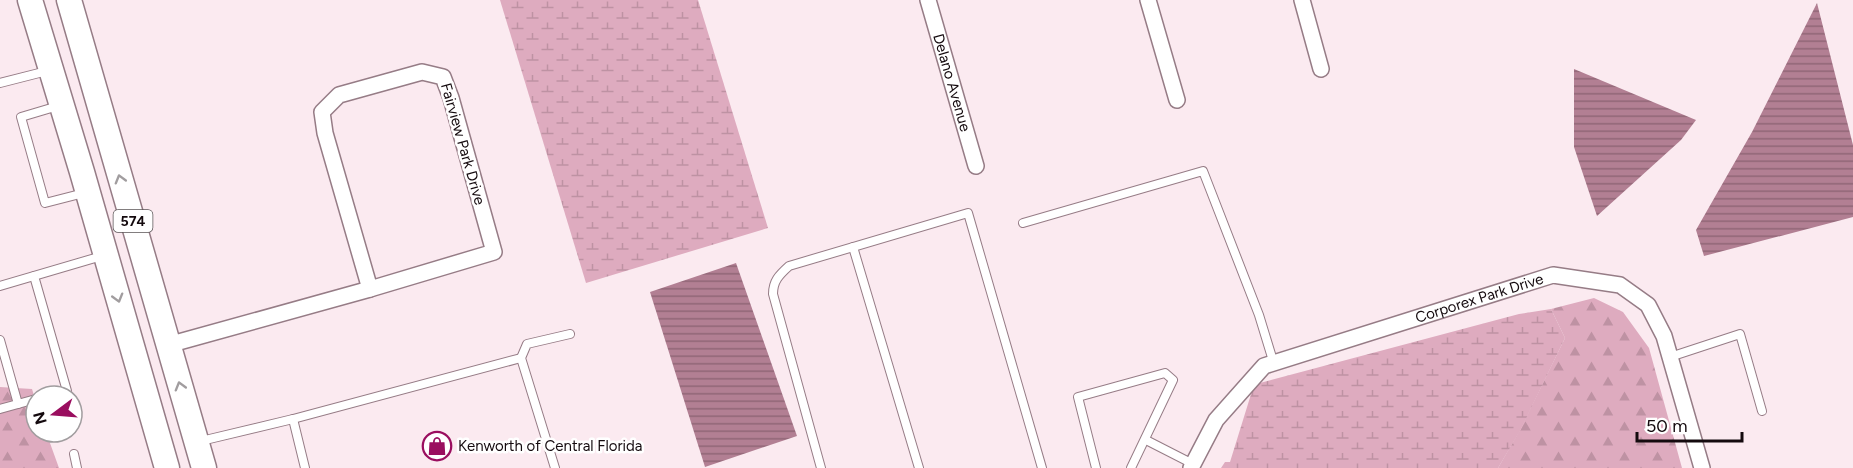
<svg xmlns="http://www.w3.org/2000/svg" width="1853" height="468" viewBox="0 0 1853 468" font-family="Figtree,sans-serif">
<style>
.forest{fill:url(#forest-firs)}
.wetland{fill:url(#wetland-marsh)}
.water{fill:url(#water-rules)}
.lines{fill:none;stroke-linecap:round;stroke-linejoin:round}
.lane-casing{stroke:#967c86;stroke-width:10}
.street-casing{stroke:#967c86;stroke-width:18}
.primary-casing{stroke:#967c86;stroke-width:27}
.lane{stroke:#fff;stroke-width:8}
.street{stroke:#fff;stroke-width:15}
.primary{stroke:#fff;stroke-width:24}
.oneway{stroke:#a19d9f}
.labels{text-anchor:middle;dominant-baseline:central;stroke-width:5;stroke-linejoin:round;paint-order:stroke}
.shield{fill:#fff;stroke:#5a5456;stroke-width:1.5}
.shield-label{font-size:14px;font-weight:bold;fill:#140a0e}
.street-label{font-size:15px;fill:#140a0e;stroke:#fff}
.poi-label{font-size:15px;fill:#140a0e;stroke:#fff;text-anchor:start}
</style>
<defs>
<pattern id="forest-firs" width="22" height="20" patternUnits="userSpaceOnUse" patternTransform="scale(1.5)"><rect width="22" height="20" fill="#deabbf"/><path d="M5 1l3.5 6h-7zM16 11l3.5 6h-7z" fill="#be92a3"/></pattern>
<pattern id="wetland-marsh" width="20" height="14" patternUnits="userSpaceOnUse" patternTransform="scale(1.5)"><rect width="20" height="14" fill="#deabbf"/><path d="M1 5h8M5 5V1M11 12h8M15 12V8" fill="none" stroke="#be92a3"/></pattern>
<pattern id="water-rules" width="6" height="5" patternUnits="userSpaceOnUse" patternTransform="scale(1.5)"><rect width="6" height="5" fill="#b27f93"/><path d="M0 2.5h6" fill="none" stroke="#906676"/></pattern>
</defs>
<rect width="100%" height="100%" fill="#fbeaf0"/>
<!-- forest -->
<g class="forest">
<path d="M1594,298L1623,312L1649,348L1682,468H1498L1520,430L1565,338L1551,309Z"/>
<path d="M0,387L32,389L36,402V432H46L59,468H0Z"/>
</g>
<!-- wetland -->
<g class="wetland">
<path d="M500,0H698L768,228L586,283Z"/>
<path d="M1551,309L1565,338L1520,431L1498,468H1221L1225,462H1230L1252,391L1260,383L1519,314Z"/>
</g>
<!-- water -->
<g class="water">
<path d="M1817,3L1853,145V217L1704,256L1696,230L1752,132Z"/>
<path d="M1574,69L1696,120L1681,140L1597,216L1574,147Z"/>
<path d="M736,263L797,436L705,467L650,292Z"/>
</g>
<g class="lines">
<!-- lane casing -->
<g class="lane-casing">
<g id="lane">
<path d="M0,83L47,71"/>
<path d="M58,106L21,117L45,203L84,193"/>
<path d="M1023,223L1203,171L1259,315L1274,364"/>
<path d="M853,247L919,468"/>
<path d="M34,276L67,391L46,396"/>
<path d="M0,286L102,256"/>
<path d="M0,340L18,404"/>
<path d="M1670,357L1740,334L1762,411"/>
<path d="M0,409L36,399"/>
<path d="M1146,440L1193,464"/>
<path d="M201,441L293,419"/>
<path d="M74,454L77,468"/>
<path d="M305,468L293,419L521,358"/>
<path d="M555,468L521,358L527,344L570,334"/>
<path d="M821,468L773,294C773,281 779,275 789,266L968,213L1042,468"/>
<path d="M1096,468L1078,397L1165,373L1173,380L1131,468"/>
</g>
</g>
<!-- street casing -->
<g class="street-casing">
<g id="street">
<path id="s1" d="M928,0L976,166"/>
<path d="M1148,0L1177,100"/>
<path d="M1302,0L1321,69"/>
<path d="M422,72L443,77L451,98L494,252L370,289L325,133L322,112L339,95Z"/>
<path d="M168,345L370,289"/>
<path id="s2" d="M1191,468L1216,420L1264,366L1553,275L1620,285L1648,305L1664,336L1702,468"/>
</g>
</g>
<!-- primary casing -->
<g class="primary-casing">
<g id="primary">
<path d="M30,0L82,172L167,468"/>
<path d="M69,0L204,468"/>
</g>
</g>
<!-- lane -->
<use href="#lane" class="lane"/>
<!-- street -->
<use href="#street" class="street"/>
<!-- primary -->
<use href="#primary" class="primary"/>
</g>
<!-- one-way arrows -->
<defs><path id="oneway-chevron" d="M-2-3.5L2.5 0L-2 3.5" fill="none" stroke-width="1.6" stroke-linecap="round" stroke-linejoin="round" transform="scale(1.5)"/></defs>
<g class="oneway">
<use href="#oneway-chevron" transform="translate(120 179) rotate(-106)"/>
<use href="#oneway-chevron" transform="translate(118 298) rotate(74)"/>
<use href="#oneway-chevron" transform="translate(180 386) rotate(-106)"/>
</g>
<!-- icons -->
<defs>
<g id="shop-ring" transform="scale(1.5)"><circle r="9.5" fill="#fff" stroke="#9a0e5f" stroke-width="1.5"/><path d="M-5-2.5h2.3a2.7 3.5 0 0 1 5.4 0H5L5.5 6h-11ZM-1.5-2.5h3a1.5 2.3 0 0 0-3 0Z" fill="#9a0e5f"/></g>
</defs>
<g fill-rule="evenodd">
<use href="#shop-ring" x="437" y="446"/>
</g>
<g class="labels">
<!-- shield labels -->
<rect class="shield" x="113.5" y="210" width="39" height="22" rx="4.5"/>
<g class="shield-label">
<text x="133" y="221">574</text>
</g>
<!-- street labels -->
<g class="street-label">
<text stroke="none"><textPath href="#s1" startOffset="86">Delano Avenue</textPath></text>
<text transform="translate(463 144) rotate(74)">Fairview Park Drive</text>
<text stroke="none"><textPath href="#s2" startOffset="352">Corporex Park Drive</textPath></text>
</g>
<!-- poi labels -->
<g class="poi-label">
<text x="458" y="446">Kenworth of Central Florida</text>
</g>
</g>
<!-- north arrow -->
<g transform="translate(54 414) rotate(254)"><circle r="28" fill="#ffffff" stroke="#a19d9f" stroke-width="1.5"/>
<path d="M0-4.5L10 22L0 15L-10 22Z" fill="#9a0e5f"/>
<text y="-9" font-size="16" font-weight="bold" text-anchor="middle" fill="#140a0e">N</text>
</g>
<!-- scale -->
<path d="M1637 432v9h105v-9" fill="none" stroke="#140a0e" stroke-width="3"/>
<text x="1646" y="432" font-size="18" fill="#140a0e" stroke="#ffffff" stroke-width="4.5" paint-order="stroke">50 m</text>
</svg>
